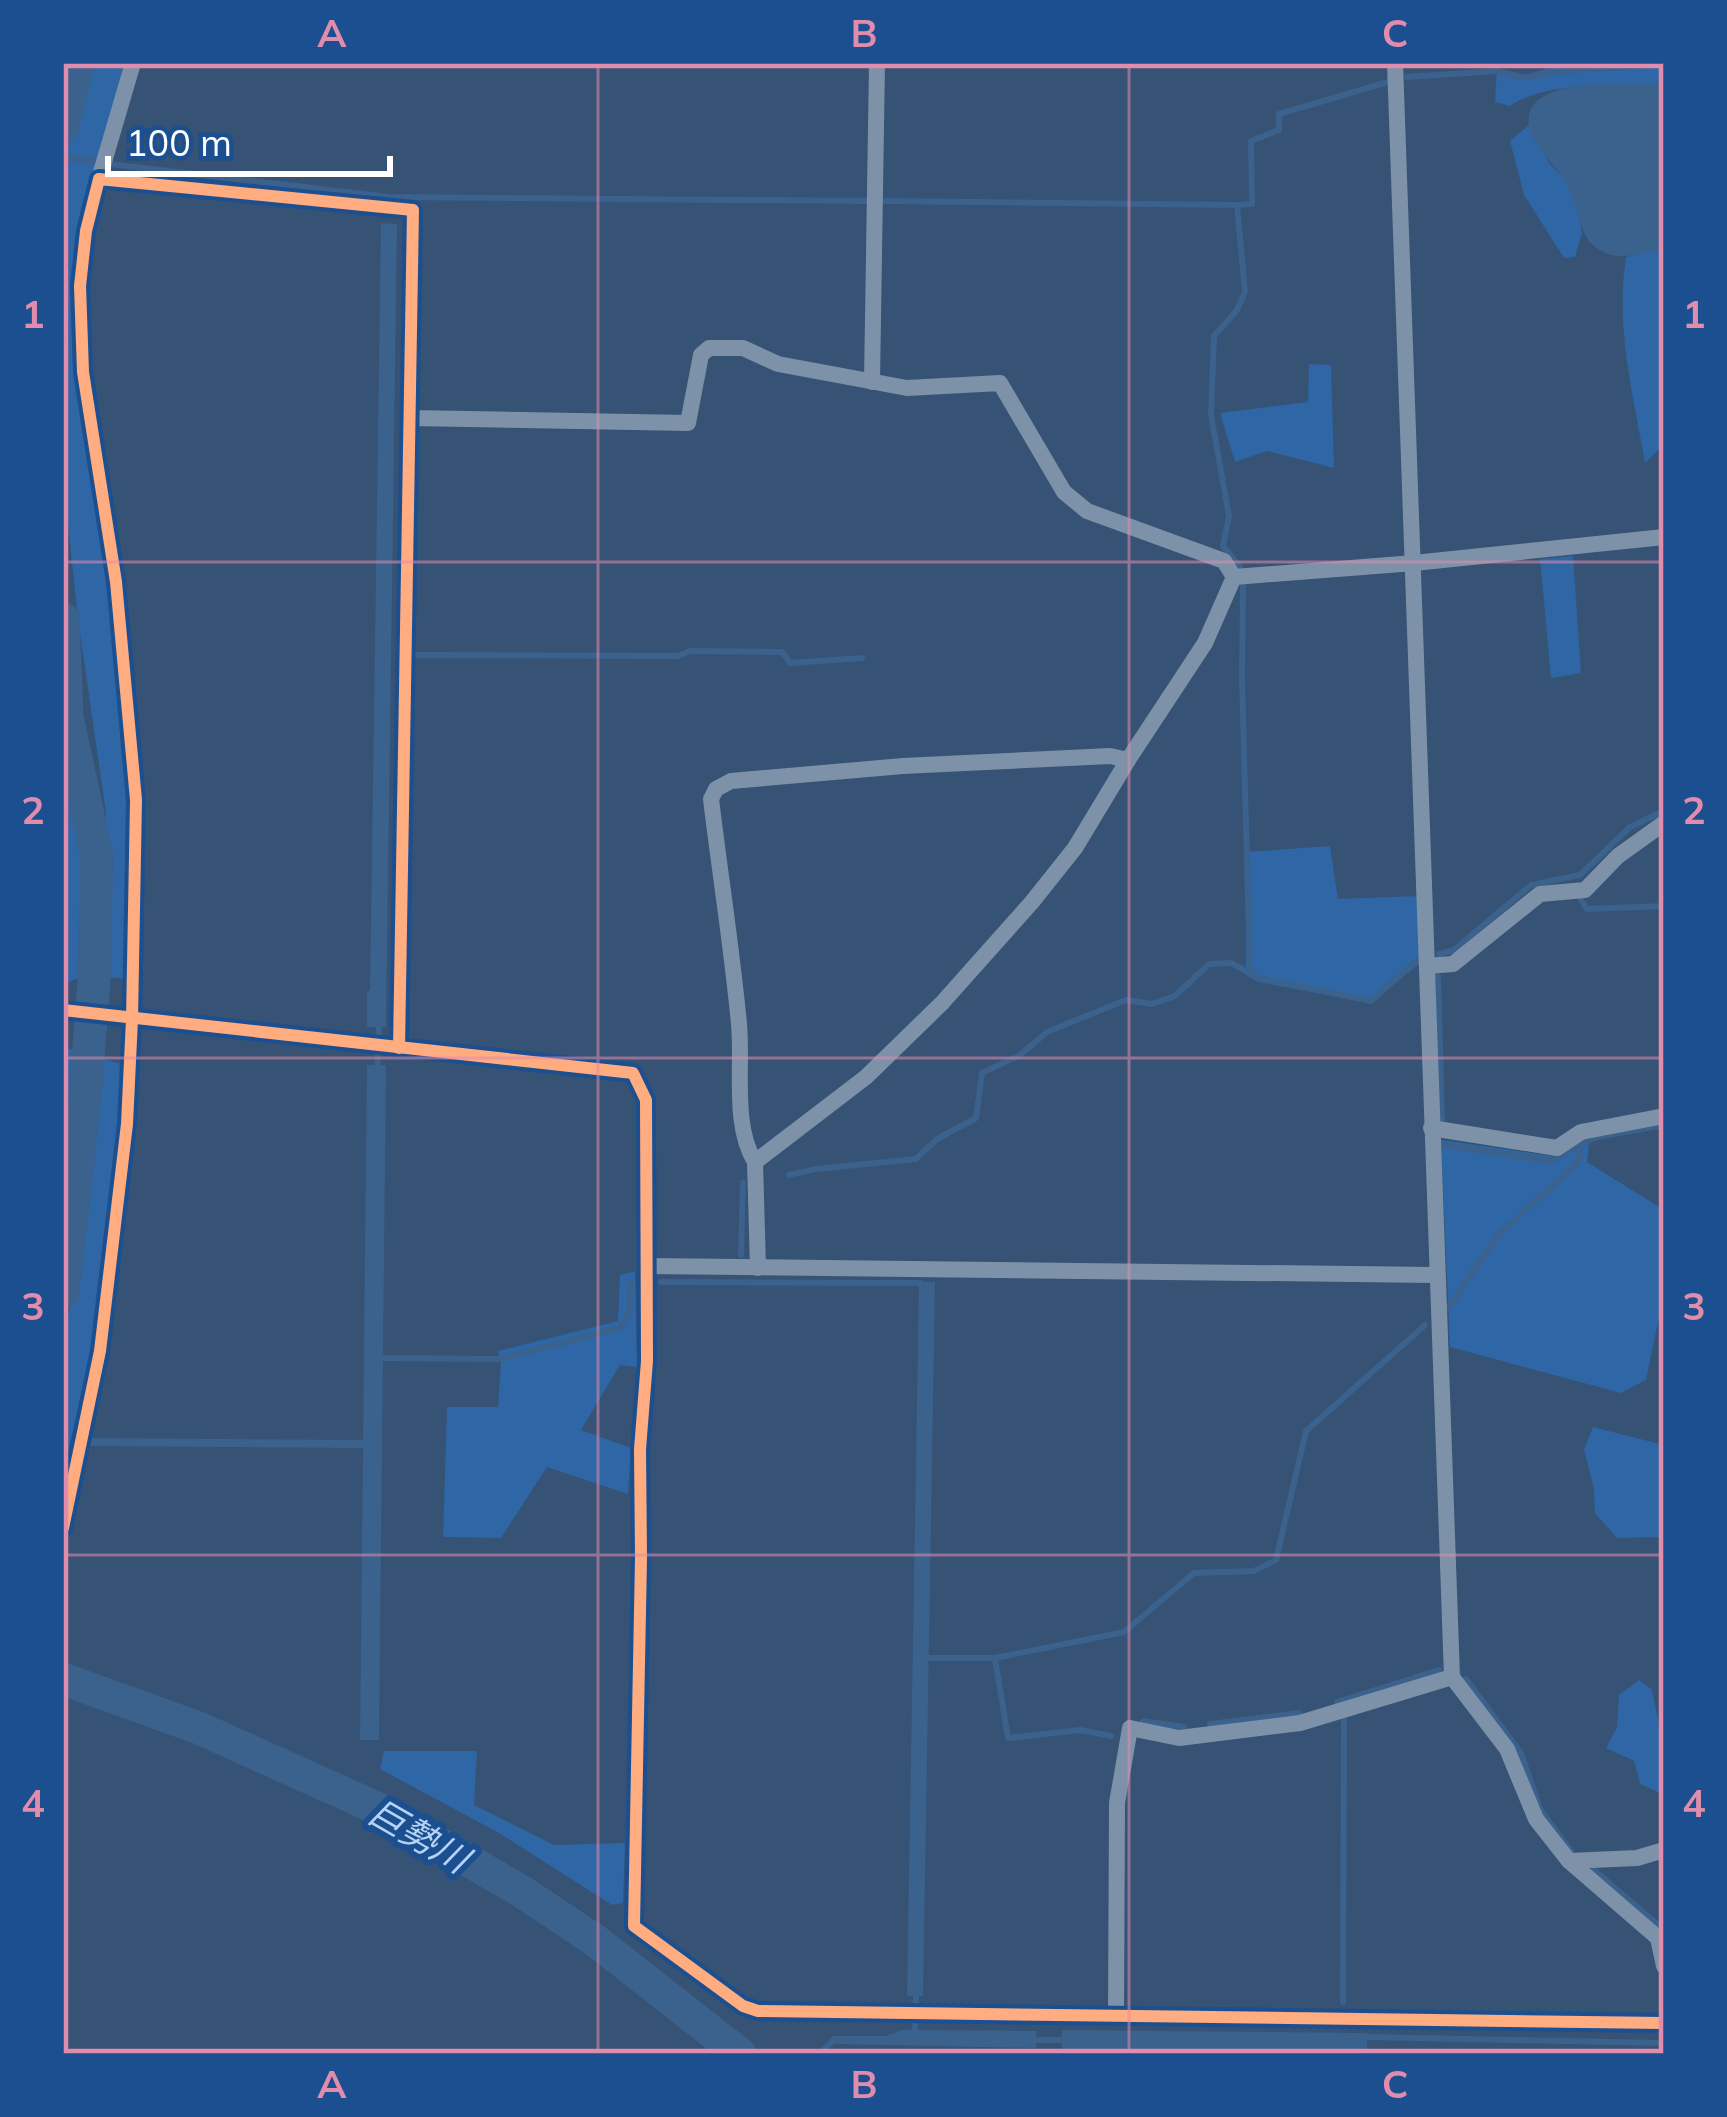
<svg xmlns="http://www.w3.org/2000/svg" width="1727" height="2117" viewBox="0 0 1727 2117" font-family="Mulish,'Noto Sans JP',sans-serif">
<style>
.green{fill:#2f66a5}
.water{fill:#3b618d}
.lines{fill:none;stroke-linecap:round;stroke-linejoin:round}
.stream{stroke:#3b618d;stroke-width:6}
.river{stroke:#3b618d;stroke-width:33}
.street{stroke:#7d92a8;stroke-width:16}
.cycleway-casing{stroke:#1b4f8f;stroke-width:20}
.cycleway{stroke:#ffac80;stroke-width:12}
.grid{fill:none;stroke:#e08cad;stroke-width:3;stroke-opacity:0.55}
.labels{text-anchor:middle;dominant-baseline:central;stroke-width:12;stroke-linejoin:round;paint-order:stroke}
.water-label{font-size:36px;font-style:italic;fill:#b5d3f5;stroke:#1b4f8f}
.neatline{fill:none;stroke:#e08cad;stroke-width:4.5}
.grid-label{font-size:39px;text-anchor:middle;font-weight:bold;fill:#e08cad}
</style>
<rect width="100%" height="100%" fill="#365274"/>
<!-- green -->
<g class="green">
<path d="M90,63H126L75,239L78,378L106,577L129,798L127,979L103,977L106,813L78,619L63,477V152Z"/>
<path d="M1664,63V84C1619,85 1546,81 1510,106L1495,102L1497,69L1526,75L1554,66Z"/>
<path d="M1529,125L1550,164L1565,179L1577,205L1582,233L1575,257L1564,258L1524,195L1510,141Z"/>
<path d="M1660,249L1664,250V444L1645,463C1633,395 1615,327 1626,257Z"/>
<path d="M1309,364L1331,365L1334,468L1267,451L1235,462L1220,413L1308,402Z"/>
<path d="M1573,556L1581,673L1551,678L1540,559Z"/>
<path d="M63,702L67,754L89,853L90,974L63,984Z"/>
<path d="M1330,846L1338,899L1419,896L1420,963L1371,1003L1258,982L1246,975V852Z"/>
<path d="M63,1048L82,1051L63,1256Z"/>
<path d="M100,1058L125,1065L93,1345L63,1474V1344L77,1268Z"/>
<path d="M1441,1140L1552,1156L1589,1144L1587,1162L1664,1210V1293L1646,1380L1621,1393L1450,1347Z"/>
<path d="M635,1271L637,1367L620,1365L581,1430L631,1448L628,1494L547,1467L501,1538L443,1537L447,1407H498L501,1363L498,1351L618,1321L620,1275Z"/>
<path d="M1593,1427L1664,1445V1537L1617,1538L1595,1513L1594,1490L1584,1449Z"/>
<path d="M1639,1680L1652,1690L1659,1725L1664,1728V1795L1640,1784L1634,1761L1606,1748L1617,1727L1619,1695Z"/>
<path d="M384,1751H477L474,1805L554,1845L625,1843L623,1903L612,1905L499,1833L380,1769Z"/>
</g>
<!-- water -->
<g class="water">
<path d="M1664,84V250C1643,251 1622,263 1601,251C1574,236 1581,201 1564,179C1554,164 1531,144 1529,125C1521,74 1633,84 1664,84Z"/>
<path d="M381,223L397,224L386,1027H367V991H370Z"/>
<path d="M367,1065H386L379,1740H360L363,1448L90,1446L91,1438L363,1440Z"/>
<path d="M919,1282H935L923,1996H907Z"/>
<path d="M901,2030L1036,2031V2048L833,2044L828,2040L833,2036H886Z"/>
<path d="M1062,2030L1367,2033V2054L1062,2050Z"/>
</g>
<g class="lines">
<!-- stream -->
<g class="stream">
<path d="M1407,77L1497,71L1525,78L1552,72L1664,64"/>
<path d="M63,157L93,161"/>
<path d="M110,164L388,197L867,201"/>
<path d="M885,201L1237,205"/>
<path d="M1240,567L1223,546L1229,516L1211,415L1214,336L1237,310L1245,292L1237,205L1252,204L1251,141L1279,130V114L1388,82"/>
<path d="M1243,586L1242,679L1250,972"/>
<path d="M417,655L678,656L690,651L782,652L790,663L862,658"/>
<path d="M1581,900L1587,909L1664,906"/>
<path d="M1439,954L1454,950L1531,885L1580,875L1630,827L1664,811"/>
<path d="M1438,976L1442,1120"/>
<path d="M377,1072L379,1025"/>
<path d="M1445,1145L1551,1161L1580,1144"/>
<path d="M789,1175L816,1169L916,1159L937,1139L976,1118L982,1073L1020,1055L1047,1032L1126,1000L1152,1004L1175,996L1209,964L1231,963L1259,978L1371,1001L1417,960"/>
<path d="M741,1255L743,1183"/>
<path d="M661,1282L921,1283"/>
<path d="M1449,1307L1497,1236L1579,1161L1580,1144L1597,1137L1664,1125"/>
<path d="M377,1358L500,1359L619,1328L629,1314L630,1282"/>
<path d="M925,1658H995L1008,1738L1080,1730L1111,1736"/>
<path d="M995,1658L1124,1632L1194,1573L1254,1571L1276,1560L1306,1431L1425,1325"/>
<path d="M1466,1679L1521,1753L1540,1809L1571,1851"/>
<path d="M1337,1702L1439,1670"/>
<path d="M1143,1721L1184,1727"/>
<path d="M1210,1724L1299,1713"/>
<path d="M1594,1870L1664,1930"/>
<path d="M1343,2002L1344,1717"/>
<path d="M915,2037L916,1991"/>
<path d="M1033,2040H1068"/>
<path d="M1362,2040L1367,2037L1664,2043"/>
<path d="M819,2054L834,2040"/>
</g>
<!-- river -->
<g class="river">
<path d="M63,126L78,63"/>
<path d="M63,619L67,717L97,856L94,982L85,1097L63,1293"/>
<path d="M63,1679L199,1728L381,1810L521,1891L596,1941L740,2054"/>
</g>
<!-- street -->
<g class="street">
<path d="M1395,63L1452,1677L1507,1749L1536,1819L1569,1861L1658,1938L1664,1966"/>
<path d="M99,179L133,63"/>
<path d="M872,382L877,63"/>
<path d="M410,418L688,423L701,355L709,348H743L778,364L907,388L1000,383L1064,492L1087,511L1224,561L1234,577"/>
<path d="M1234,577L1414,563L1664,537"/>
<path d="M1427,966L1453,964L1540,894L1585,890L1618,856L1664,823"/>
<path d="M63,1010L633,1073L646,1100L647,1361L640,1449L641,1558L634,1926L743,2006L758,2011L1664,2023"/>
<path d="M1431,1128L1557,1148L1581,1132L1664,1116"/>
<path d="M755,1162L866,1077L942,1003L1032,902L1075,848L1128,760L1205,643L1234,577"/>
<path d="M647,1266L1436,1275"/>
<path d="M758,1268L755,1162C732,1125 743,1066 739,1024C732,949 720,874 711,799L716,789L731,781L903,766L1110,756L1128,760"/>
<path d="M63,1528L100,1351L127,1124L132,1019L136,800L116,582L83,372L80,286L86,231L99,179L413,210L399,1048"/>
<path d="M1569,1861L1637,1858L1664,1850"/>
<path d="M1116,2016L1117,1803L1130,1728L1179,1738L1300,1723L1452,1677"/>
</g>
<!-- cycleway casing -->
<g class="cycleway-casing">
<g id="cycleway">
<path d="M63,1010L633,1073L646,1100L647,1361L640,1449L641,1558L634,1926L743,2006L758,2011L1664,2023"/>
<path d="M63,1528L100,1351L127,1124L132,1019L136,800L116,582L83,372L80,286L86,231L99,179L413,210L399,1048"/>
</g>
</g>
<!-- cycleway -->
<use href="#cycleway" class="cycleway"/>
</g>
<!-- grid -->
<path class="grid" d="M598,63V2054M1129,63V2054M63,562H1664M63,1058H1664M63,1555H1664"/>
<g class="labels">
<!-- water labels -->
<g class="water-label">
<text transform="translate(419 1835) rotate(30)">巨勢川</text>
</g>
</g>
<!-- border -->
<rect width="1727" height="2117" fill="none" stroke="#1b4f8f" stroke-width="132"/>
<!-- scale -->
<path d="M108 156v18h282v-18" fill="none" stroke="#ffffff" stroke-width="6"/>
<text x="126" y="156" font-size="36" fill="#ffffff" stroke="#1b4f8f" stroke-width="9" paint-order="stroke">100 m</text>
<rect x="66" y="66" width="1595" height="1985" class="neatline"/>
<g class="grid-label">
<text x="332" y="47">A</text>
<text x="864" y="47">B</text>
<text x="1395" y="47">C</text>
<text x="33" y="328">1</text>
<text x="1694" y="328">1</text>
<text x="33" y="824">2</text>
<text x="1694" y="824">2</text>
<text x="33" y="1320">3</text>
<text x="1694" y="1320">3</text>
<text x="33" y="1817">4</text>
<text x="1694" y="1817">4</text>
<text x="332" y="2098">A</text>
<text x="864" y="2098">B</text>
<text x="1395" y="2098">C</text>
</g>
</svg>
